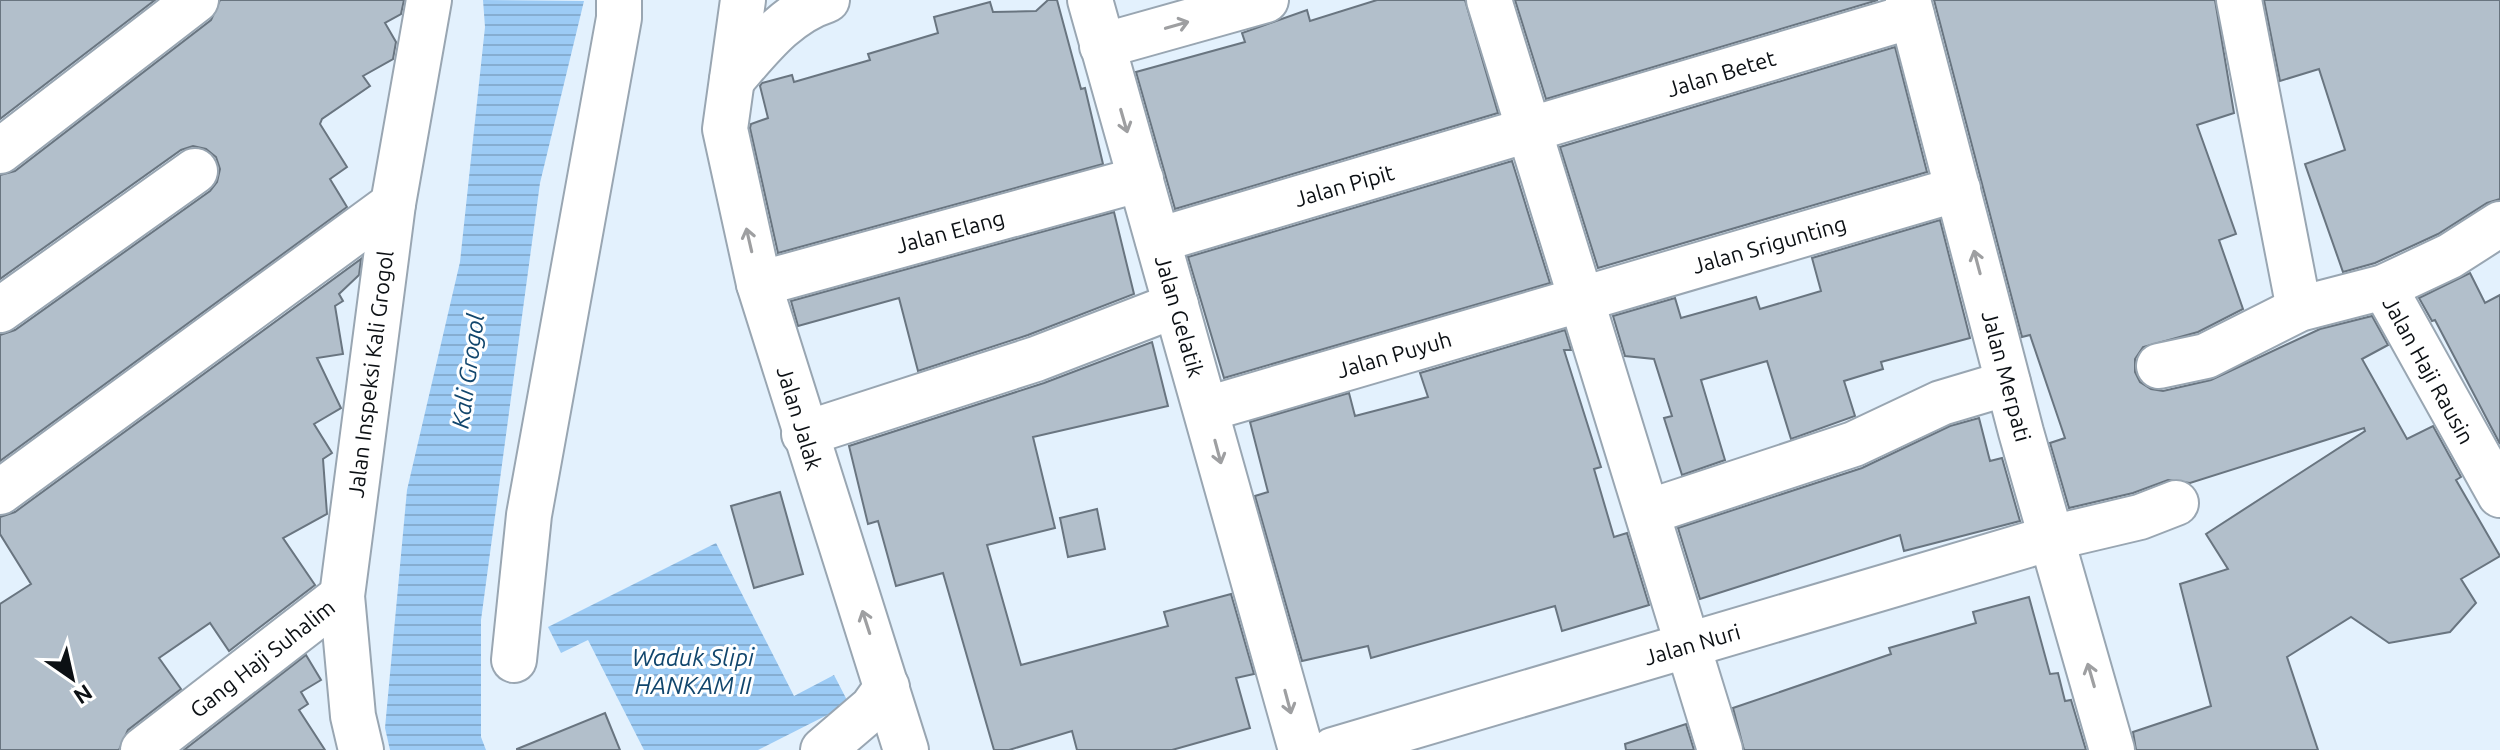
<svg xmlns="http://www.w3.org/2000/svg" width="2500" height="750" viewBox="0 0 2500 750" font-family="Ubuntu,sans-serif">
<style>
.water{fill:url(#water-rules)}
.building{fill:#b2bfcb;stroke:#697580;stroke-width:2}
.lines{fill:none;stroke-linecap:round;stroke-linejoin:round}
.minor-casing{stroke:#99a6b2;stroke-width:48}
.minor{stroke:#fff;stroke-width:44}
.oneway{stroke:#9e9fa1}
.labels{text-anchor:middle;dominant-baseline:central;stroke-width:6;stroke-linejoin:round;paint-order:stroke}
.street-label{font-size:22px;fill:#0c1014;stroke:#fff}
.water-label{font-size:24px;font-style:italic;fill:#11466d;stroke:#fff}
</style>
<defs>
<pattern id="water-rules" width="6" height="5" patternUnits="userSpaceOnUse" patternTransform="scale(2)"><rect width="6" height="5" fill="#9ccbf5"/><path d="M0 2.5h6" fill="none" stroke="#85add1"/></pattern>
</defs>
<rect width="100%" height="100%" fill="#e3f1fd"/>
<!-- water -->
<g class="water">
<path d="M483,0L584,1L540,183L481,620V737L486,750H390L385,728L407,490L460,262L485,27Z"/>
<path d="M716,543L794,696L834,675L849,704L758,750H644L588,640L561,653L548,627Z"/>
</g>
<!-- building -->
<g class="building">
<path d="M0,0H155L0,119Z"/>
<path d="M220,0H404L401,14L385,23L396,42L393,59L363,76L370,86L322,119L320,124L347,167L330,179L347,207L0,461V335L15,330L210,191L217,182L220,169L216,157L206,149L193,146L181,150L0,279V175L15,171L211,20Z"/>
<path d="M1048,0H1057L1081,89L1085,88L1103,164L778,253L750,128L751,124L768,118L760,86L762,83L792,75L794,82L870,60L868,54L938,33L934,17L990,2L993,12L1036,11Z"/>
<path d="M1377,0H1465L1498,113L1175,209L1136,72L1245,42L1242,33L1307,10L1310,21Z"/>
<path d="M1515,0H1878L1546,99Z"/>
<path d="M1934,0H2215L2234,113L2197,125L2236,234L2219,240L2243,309L2198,332L2143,347L2135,359V372L2140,382L2151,389L2163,391L2211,380L2320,329L2372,316L2388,345L2362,359L2407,439L2433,426L2461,477L2456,480L2500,556L2461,579L2476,603L2450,632L2389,643L2351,617L2287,657L2318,750H2136L2133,732L2211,706L2180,584L2228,569L2206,534L2365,431L2364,428L2190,483L2168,480L2133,493L2069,508L2050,443L2065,438L2030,335L2022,337Z"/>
<path d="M2264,0H2500V199L2487,203L2438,234L2375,263L2343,272L2305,164L2345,150L2319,69L2280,81Z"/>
<path d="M1895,47L1927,172L1598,268L1560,147Z"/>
<path d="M1512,161L1550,283L1224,378L1188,257Z"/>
<path d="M1114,212L1134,294L1028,335L918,371L899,298L798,326L791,301Z"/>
<path d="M1940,220L1970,338L1881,362L1883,369L1844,381L1855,416L1791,439L1767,361L1701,380L1725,460L1682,475L1664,418L1672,416L1654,359L1625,356L1613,316L1675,298L1681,318L1756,297L1760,309L1821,291L1812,258Z"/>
<path d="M361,259L359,275L339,294L343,301L335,306L343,354L317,358L341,408L314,424L332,453L323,459L327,514L283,538L315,585L229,651L210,623L159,658L181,689L128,730L119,750H0V604L31,584L0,534V517L15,512Z"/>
<path d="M2470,273L2485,303L2500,295V444L2435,320L2432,321L2419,298Z"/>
<path d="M1565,330L1571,350H1564L1601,467L1594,469L1614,537L1627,533L1649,605L1562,631L1555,606L1371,658L1368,646L1302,661L1255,496L1268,492L1250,422L1349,393L1355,416L1428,397L1420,373Z"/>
<path d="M1152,342L1168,406L1033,437L1055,528L987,545L1021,665L1168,626L1164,612L1231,594L1254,674L1236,678L1250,728L1172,750H1077L1072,731L1009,750H994L943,573L896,586L878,521L868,524L849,446L1044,383Z"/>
<path d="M1979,418L1990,461L2002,458L2020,521L1904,551L1900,535L1700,599L1678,528L1862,468L1950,426Z"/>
<path d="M780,492L803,574L754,588L731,506Z"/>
<path d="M1097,509L1105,549L1068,557L1060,518Z"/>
<path d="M2029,597L2050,674L2058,673L2065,701L2071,700L2086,750H1744L1733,708L1891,654L1889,648L1976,623L1973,612Z"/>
<path d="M306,655L321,680L301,692L308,704L299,710L325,750H184Z"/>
<path d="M605,713L620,750H517V749Z"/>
<path d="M1686,724L1694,750H1626L1625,744Z"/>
</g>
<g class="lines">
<!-- minor casing -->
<g class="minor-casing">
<g id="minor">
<path d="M743,0L725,129L759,284L906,750"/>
<path d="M1090,0L1301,750"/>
<path d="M1489,0L1720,750"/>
<path d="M1908,0L2021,432L2112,750"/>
<path d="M2239,0L2299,309"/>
<path d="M1102,46L1266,0"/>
<path d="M732,80C760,48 786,13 827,0"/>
<path d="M0,151L196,0"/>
<path d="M1158,240L1912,16"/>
<path d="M759,284L1141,179"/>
<path d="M2384,287L2500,495"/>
<path d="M0,310L195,171"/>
<path d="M2159,366L2206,356L2299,309L2384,287L2450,256L2500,224"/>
<path d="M1207,409L1958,189"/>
<path d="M804,434L1036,359L1176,305"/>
<path d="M0,492L393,204"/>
<path d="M1648,512L1854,444L1941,403L2008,383"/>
<path d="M514,660L529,515L619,18V0"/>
<path d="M143,750L342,596"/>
<path d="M361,750L353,716L342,596L393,204L429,0"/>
<path d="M823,750L872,708L887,687"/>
<path d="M1333,750L2051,538L2140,517L2176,503"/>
</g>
</g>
<!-- minor -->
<use href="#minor" class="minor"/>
</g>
<!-- one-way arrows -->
<defs><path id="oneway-shaft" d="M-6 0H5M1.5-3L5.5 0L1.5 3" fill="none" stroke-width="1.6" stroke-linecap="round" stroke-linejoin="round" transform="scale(2)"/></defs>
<g class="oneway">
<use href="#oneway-shaft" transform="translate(1177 25) rotate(-16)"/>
<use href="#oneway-shaft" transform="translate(1124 121) rotate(74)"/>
<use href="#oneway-shaft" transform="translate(749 240) rotate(-103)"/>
<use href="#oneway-shaft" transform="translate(1977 262) rotate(-105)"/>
<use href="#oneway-shaft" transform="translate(1218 452) rotate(75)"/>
<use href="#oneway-shaft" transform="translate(866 622) rotate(-108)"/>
<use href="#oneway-shaft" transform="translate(2091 675) rotate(-106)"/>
<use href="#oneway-shaft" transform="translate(1288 702) rotate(75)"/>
</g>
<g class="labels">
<!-- street labels -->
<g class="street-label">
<text transform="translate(1721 73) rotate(-17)">Jalan Betet</text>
<text transform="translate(1344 185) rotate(-16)">Jalan Pipit</text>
<text transform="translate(950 231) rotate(-15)">Jalan Elang</text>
<text transform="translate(1769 244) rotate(-16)">Jalan Srigunting</text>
<text transform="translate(1180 316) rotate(74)">Jalan Gelatik</text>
<text transform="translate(1394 354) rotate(-16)">Jalan Puyuh</text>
<text transform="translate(2429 370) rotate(61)">Jalan Haji Rausin</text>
<text transform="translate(370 374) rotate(-83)">Jalan Inspeksi Kali Grogol</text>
<text transform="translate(2007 376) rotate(75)">Jalan Merpati</text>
<text transform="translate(800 418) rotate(73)">Jalan Jalak</text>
<text transform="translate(1692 644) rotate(-16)">Jalan Nuri</text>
<text transform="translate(262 658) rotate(-38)">Gang Haji Suhalim</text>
</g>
<!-- water labels -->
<g class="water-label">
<text transform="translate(468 371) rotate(-82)">Kali Grogol</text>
<text x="693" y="657">Waduk Slipi<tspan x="693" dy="28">HANKAM II</tspan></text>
</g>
</g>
<!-- north arrow -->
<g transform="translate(72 678) rotate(146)" stroke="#ffffff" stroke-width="6" paint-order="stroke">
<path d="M0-6L14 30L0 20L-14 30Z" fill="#0c1014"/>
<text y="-12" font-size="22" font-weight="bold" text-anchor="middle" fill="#0c1014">N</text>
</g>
</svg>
